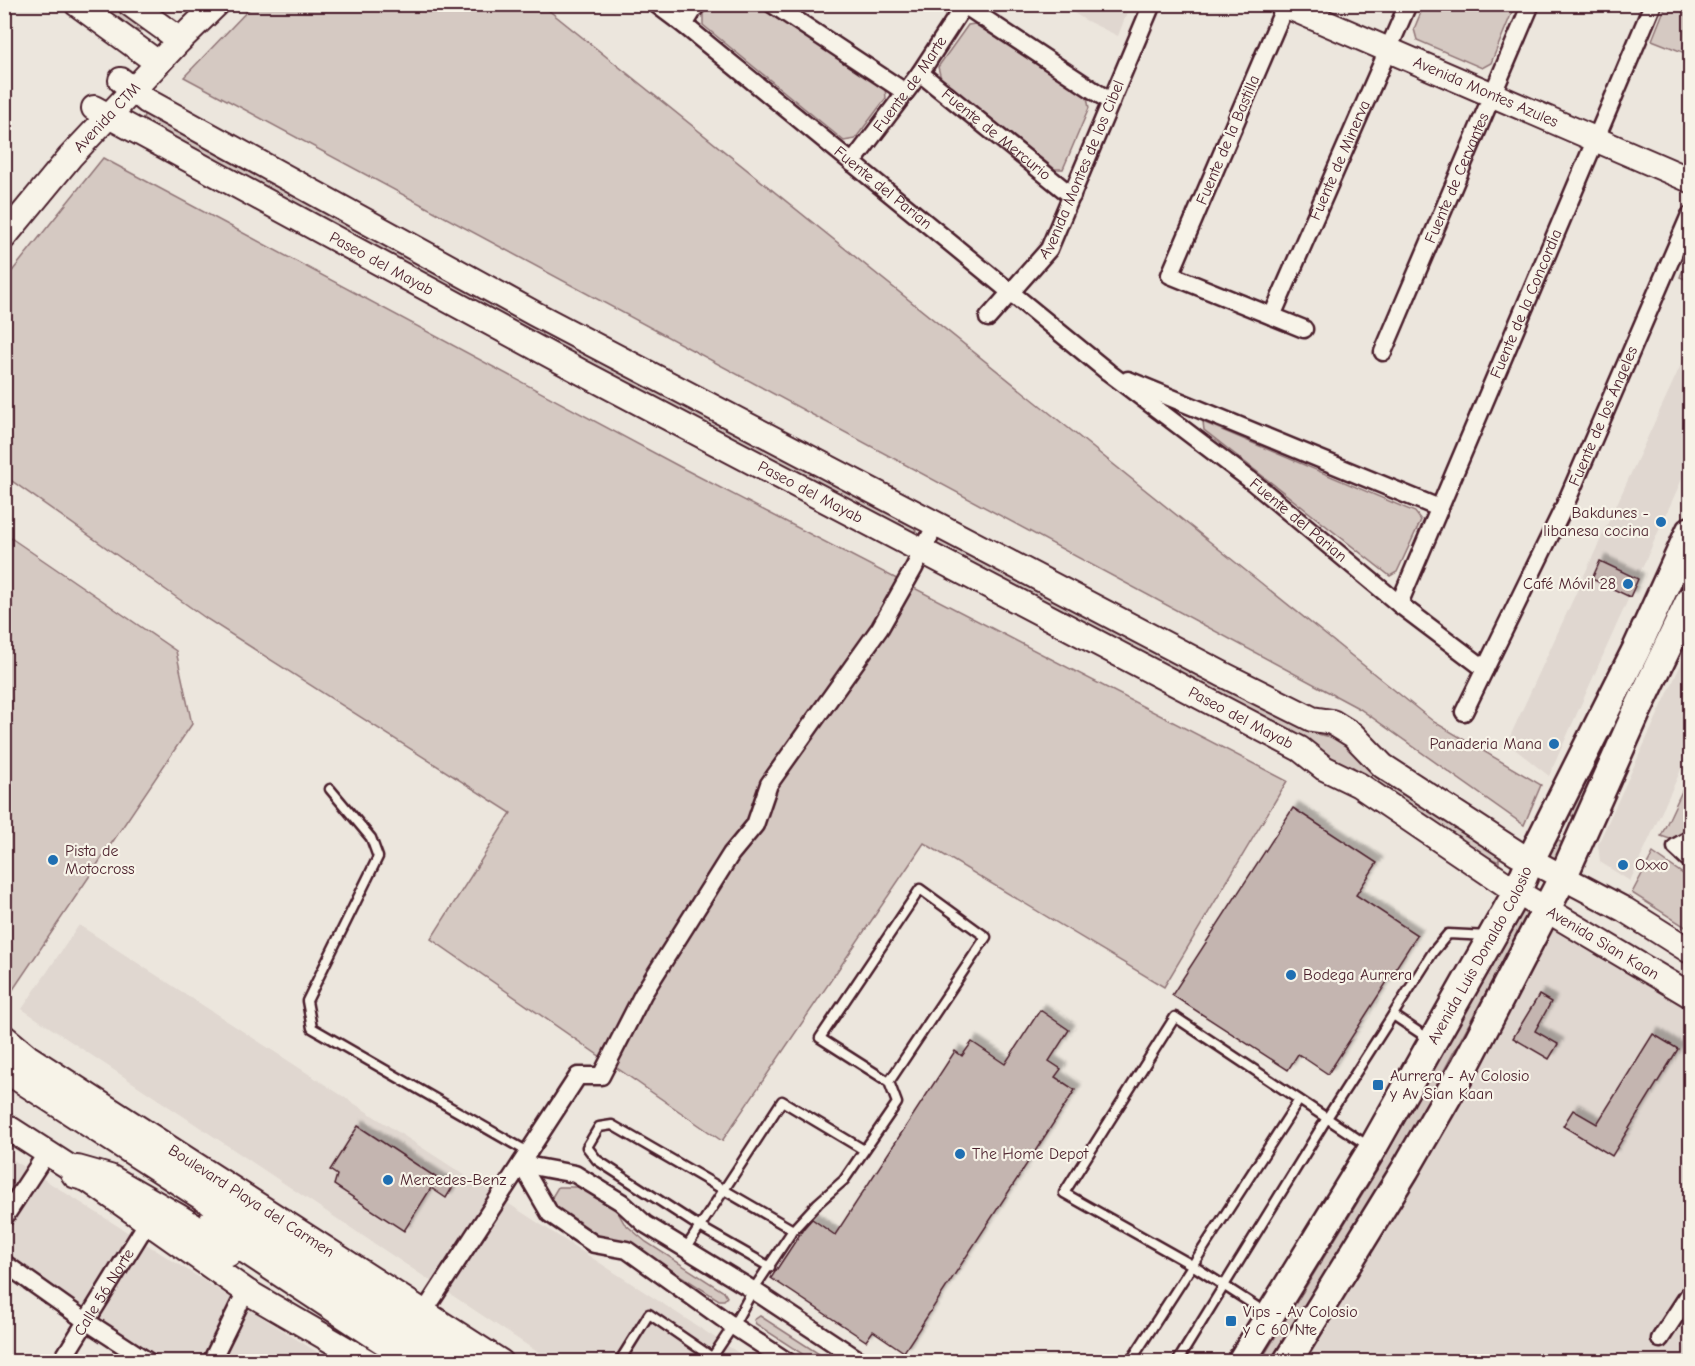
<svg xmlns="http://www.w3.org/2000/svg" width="1695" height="1366" viewBox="0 0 1695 1366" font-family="'Comic Neue',sans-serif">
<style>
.built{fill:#e0d7d0}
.green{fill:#d5c9c2;stroke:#907476;stroke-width:1.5}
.building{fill:#c4b5b0;stroke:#4a1f2b;stroke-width:1.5;filter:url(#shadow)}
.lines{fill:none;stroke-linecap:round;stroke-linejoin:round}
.lane-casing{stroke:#4a1f2b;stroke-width:13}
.street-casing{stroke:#4a1f2b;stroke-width:21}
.secondary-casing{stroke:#4a1f2b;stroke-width:28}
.primary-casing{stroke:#4a1f2b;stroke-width:32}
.highway-casing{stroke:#4a1f2b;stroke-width:36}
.lane{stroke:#f7f3e8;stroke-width:8}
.street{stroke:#f7f3e8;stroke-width:16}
.secondary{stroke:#f7f3e8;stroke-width:24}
.primary{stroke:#f7f3e8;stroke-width:27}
.highway{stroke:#f7f3e8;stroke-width:32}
.poi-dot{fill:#1f6fb2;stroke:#f7f3e8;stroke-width:2}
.labels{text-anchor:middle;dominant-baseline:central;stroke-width:4.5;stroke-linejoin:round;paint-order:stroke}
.street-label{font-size:16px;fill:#4a1f2b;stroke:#f7f3e8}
.poi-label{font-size:16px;fill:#4a1f2b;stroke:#f7f3e8;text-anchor:start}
</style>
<defs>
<filter id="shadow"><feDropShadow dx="5.5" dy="-5.5" stdDeviation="1.5" flood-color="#0004"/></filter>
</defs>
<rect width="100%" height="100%" fill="#ece6dd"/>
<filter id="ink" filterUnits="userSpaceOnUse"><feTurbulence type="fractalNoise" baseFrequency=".0167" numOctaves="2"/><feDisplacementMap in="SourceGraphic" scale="12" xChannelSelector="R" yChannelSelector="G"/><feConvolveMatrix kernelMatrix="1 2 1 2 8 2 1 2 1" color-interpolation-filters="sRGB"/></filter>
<g filter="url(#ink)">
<!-- built -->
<g class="built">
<path d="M1062,5H1130L1118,36L1085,20Z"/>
<path d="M1690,345V461L1549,776L1507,743Z"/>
<path d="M1690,645V750L1630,881L1600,862L1598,844Z"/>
<path d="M1553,924L1690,1010V1361L1303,1362L1369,1256L1469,1080Z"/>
<path d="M79,925L751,1361H551L22,1009Z"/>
<path d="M4,1154L331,1361H150L5,1268Z"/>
</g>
<!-- green -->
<g class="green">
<path d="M254,4L542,5L1434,722L1541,785L1524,825L1360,709L184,77Z"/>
<path d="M99,5H110L139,25L142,30H135Z"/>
<path d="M710,5H756L885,88L886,98L855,139L844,141L703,25V14Z"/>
<path d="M1424,5V4L1515,5L1491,63L1482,68L1417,40L1414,29Z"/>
<path d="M1666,5H1690V55L1652,40Z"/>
<path d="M975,24L1087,97L1089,108L1063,169H1055L941,79L938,67L968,25Z"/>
<path d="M144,114L914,526L916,531L911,532L461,295L143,120Z"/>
<path d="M103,158L686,470L1287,781L1164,987L924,843L722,1141L431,939L511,813L207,619L5,476V280Z"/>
<path d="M1690,251V281L1680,277Z"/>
<path d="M1203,422L1415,512L1421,520L1397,572L1390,576L1204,430Z"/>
<path d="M5,534L176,651L192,724L8,997L4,995Z"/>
<path d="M938,537L1313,733L1340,739L1352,747L1357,757L1375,775L1495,853L1499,857V862L1486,856L1353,767L1341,766L1301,736L934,545Z"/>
<path d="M1690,552V580L1579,816H1572L1569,811Z"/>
<path d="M1690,774V830L1670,839L1661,836Z"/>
<path d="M1554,839L1565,844L1557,860L1546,854Z"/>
<path d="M1653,853L1690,879V930L1632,893Z"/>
<path d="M1523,910L1527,914L1521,927L1399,1154L1271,1361L1260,1362L1378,1169L1482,983L1517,912Z"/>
<path d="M558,1187H581L616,1209L624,1223L646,1242L724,1292L727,1297L724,1300H719L637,1248L596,1239L561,1216L552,1197Z"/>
<path d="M760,1316L830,1361H813L756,1324L754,1320Z"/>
</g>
<!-- building -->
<g class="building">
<path d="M1600,561L1638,579L1630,597L1592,579Z"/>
<path d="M1293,808L1377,863L1356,895L1417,935L1328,1074L1298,1054L1288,1070L1172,995Z"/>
<path d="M1539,995L1551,1002L1535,1031L1558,1044L1549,1059L1513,1038Z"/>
<path d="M1040,1010L1069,1030L1049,1061L1061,1069L1055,1077L1075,1090L904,1352L873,1331L866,1341L771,1278L804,1228L812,1219L835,1235L955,1051L962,1056L972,1042L1005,1064Z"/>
<path d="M1653,1034L1678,1049L1612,1156L1563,1126L1573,1110L1597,1124Z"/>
<path d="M358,1126L452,1188L446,1198L431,1188L404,1231L334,1185L337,1175L330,1170Z"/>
</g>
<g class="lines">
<!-- lane casing -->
<g class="lane-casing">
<g id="lane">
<path d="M330,789L371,838L378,857L307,1001L312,1028L528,1152"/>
<path d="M1393,1015L1429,1039"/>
<path d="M686,1248L782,1101L864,1150"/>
<path d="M770,1267L700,1227L597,1160L587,1147L599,1127L612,1125L793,1230"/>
<path d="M1268,1314L1192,1265L1064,1193L1175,1017L1370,1147"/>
<path d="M619,1362L649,1314L719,1362"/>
<path d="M709,1362L733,1326L753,1290L793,1230L818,1203L844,1180L897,1103L889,1082L986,937L920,889L820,1038L889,1082"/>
<path d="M1130,1362L1299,1100"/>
<path d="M1177,1362L1327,1118L1433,952L1448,934L1489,936"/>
</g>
</g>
<!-- street casing -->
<g class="street-casing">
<g id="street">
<path id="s1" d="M656,4L684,25L1108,372L1249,479L1399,604L1485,669"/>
<path d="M772,4L905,92"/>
<path d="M1286,4L1170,275L1304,329"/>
<path d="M964,5L1111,102"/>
<path d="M684,25L697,4"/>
<path id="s2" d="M920,73L1072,196"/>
<path id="s3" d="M852,163L920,73L965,4"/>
<path id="s4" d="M1272,316L1408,4"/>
<path id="s5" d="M988,318L1049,249L1152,4"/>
<path id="s6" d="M1383,352L1531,4"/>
<path d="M1128,380L1439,508"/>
<path id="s7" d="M1399,604L1653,4"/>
<path id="s8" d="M1464,712L1565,505L1690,215"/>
<path d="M1690,839L1676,847L1690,860"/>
<path d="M521,1164L575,1174L621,1202L645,1224L753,1290L862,1362"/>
<path d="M521,1164L550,1214L594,1244L627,1250L733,1326L788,1362"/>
<path d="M4,1218L46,1154"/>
<path d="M4,1263L86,1321L149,1362"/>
<path d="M424,1312L578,1076H601L643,994L731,854L755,825L769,784L880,628L914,568L936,524"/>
<path d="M1660,1339L1690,1293"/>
<path id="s9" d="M61,1362L147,1223"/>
<path d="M211,1362L246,1291"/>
</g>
</g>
<!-- secondary casing -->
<g class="secondary-casing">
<g id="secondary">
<path d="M77,4L158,63"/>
<path d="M130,4L180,40"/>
<path id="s10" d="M1282,4L1690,180"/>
<path d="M121,80L147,101L535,314L1224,675L1312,719L1332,722L1353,735L1383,766L1517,853L1625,910L1690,951"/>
<path id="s11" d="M94,108L583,373L1300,749L1324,768L1359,785L1517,892L1690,995"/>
<path id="s12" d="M4,237L70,157L180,40L217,4"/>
<path id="s13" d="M4,1037L28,1057L501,1362"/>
<path d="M4,1125L77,1172L246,1291L368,1362"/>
</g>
</g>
<!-- primary casing -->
<g class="primary-casing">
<g id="primary">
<path id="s14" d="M1241,1362L1372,1149L1517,892L1530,861L1636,650L1690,531"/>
<path d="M1287,1362L1405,1170L1465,1066L1563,877L1637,711L1690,600"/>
</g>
</g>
<!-- highway casing -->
<g class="highway-casing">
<g id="highway">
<path d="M4,1065L464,1362"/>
<path d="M77,1172L109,1181L175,1219L226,1251"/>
<path d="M213,1225L421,1362"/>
</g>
</g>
<!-- lane -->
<use href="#lane" class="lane"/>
<!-- street -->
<use href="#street" class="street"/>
<!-- secondary -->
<use href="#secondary" class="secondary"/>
<!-- primary -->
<use href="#primary" class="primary"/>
<!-- highway -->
<use href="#highway" class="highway"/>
</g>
</g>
<!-- markers -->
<g class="poi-dot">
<circle cx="1661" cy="522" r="6"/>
<circle cx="1628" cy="584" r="6"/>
<circle cx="1554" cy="744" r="6"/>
<circle cx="53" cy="860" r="6"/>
<circle cx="1623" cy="865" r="6"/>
<circle cx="1291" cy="975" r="6"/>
<rect x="1372" y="1079" width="12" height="12" rx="3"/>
<circle cx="960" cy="1154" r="6"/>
<circle cx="388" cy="1180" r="6"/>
<rect x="1225" y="1315" width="12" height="12" rx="3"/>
</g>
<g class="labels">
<!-- street labels -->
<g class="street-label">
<text stroke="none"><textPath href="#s3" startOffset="98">Fuente de Marte</textPath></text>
<text stroke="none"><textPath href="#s10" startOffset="222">Avenida Montes Azules</textPath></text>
<text stroke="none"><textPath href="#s12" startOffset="158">Avenida CTM</textPath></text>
<text stroke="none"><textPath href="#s2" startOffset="98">Fuente de Mercurio</textPath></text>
<text transform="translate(1228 140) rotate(-67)">Fuente de la Bastilla</text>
<text stroke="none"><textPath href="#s4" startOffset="170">Fuente de Minerva</textPath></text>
<text stroke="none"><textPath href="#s5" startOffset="178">Avenida Montes de los Cibel</textPath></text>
<text stroke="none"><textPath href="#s6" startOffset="189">Fuente de Cervantes</textPath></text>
<text stroke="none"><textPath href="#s1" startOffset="292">Fuente del Parian</textPath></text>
<text stroke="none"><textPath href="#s11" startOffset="327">Paseo del Mayab</textPath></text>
<text stroke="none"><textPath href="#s7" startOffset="326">Fuente de la Concordia</textPath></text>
<text stroke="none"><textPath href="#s8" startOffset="327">Fuente de los Ángeles</textPath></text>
<text stroke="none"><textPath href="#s11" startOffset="813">Paseo del Mayab</textPath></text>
<text stroke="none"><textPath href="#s1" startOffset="824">Fuente del Parian</textPath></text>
<text stroke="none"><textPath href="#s11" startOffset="1299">Paseo del Mayab</textPath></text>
<text stroke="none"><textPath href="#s11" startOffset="1726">Avenida Sian Kaan</textPath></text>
<text stroke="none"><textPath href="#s14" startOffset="472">Avenida Luis Donaldo Colosio</textPath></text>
<text stroke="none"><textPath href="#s13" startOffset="297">Boulevard Playa del Carmen</textPath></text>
<text stroke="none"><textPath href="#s9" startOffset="82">Calle 56 Norte</textPath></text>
</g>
<!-- poi labels -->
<g class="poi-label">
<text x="1649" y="513" text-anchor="end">Bakdunes -<tspan x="1649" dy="18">libanesa cocina</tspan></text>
<text x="1616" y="584" text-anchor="end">Café Móvil 28</text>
<text x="1542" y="744" text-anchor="end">Panaderia Mana</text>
<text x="65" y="851">Pista de<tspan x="65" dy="18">Motocross</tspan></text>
<text x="1635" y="865">Oxxo</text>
<text x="1303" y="975">Bodega Aurrera</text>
<text x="1390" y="1076">Aurrera - Av Colosio<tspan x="1390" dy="18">y Av Sian Kaan</tspan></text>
<text x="972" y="1154">The Home Depot</text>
<text x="400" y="1180">Mercedes-Benz</text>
<text x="1243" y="1312">Vips - Av Colosio<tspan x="1243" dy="18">y C 60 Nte</tspan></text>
</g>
</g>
<!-- margin -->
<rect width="1695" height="1366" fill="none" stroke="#f7f3e8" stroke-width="24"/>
<rect x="12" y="12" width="1671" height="1342" fill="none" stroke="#4a1f2b" stroke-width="2" filter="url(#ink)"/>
</svg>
